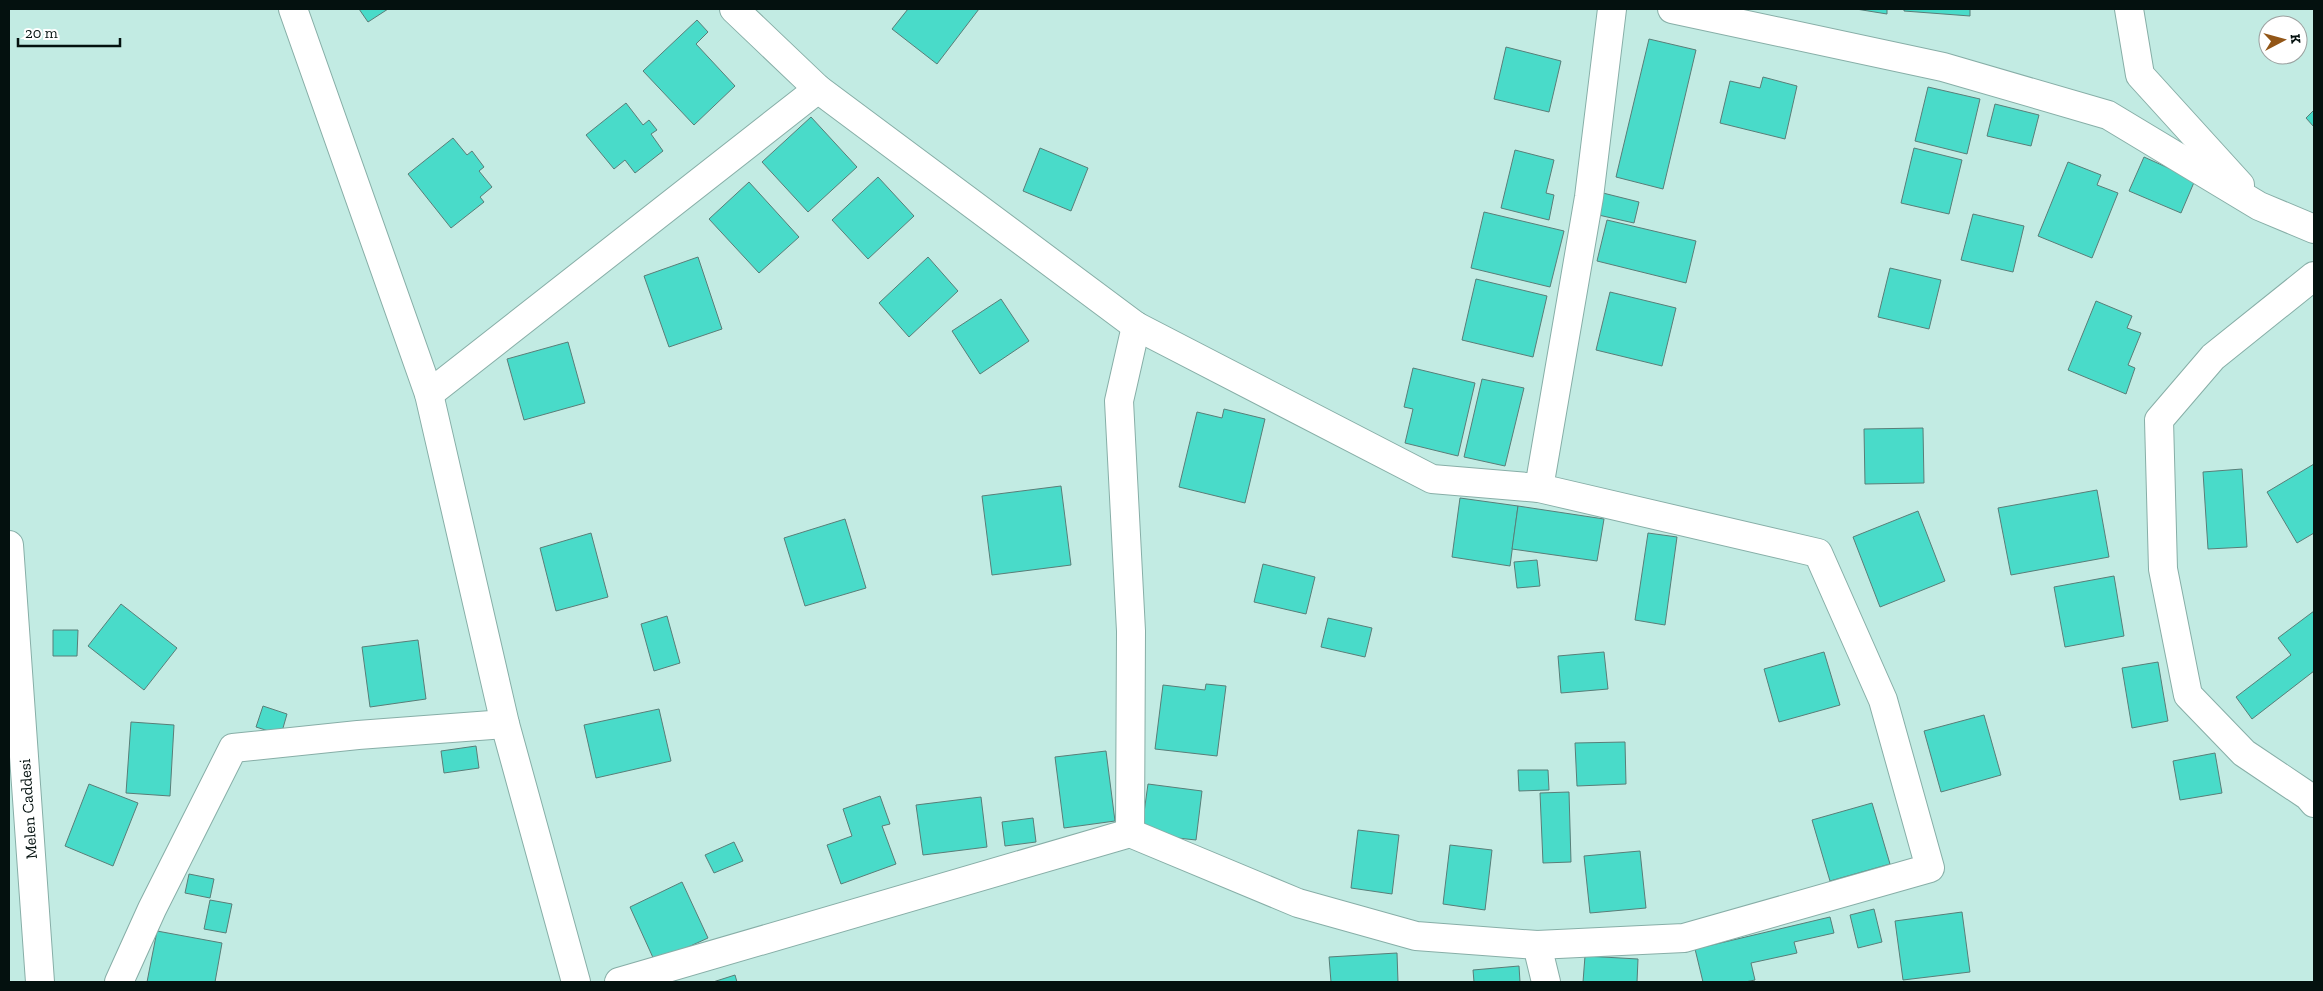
<svg xmlns="http://www.w3.org/2000/svg" width="2323" height="991" viewBox="0 0 2323 991" font-family="'Zilla Slab',serif">
<style>
.building{fill:#49dbc9;stroke:#597e78}
.lines{fill:none;stroke-linecap:round;stroke-linejoin:round}
.minor-casing{stroke:#87aea7;stroke-width:30}
.major-casing{stroke:#87aea7;stroke-width:30}
.minor{stroke:#fff;stroke-width:28}
.major{stroke:#fff;stroke-width:28}
.labels{text-anchor:middle;dominant-baseline:central;stroke-width:4;stroke-linejoin:round;paint-order:stroke}
.street-label{font-size:16px;fill:#04110f;stroke:#fff}
</style>
<rect width="100%" height="100%" fill="#c2ebe3"/>
<!-- building -->
<g class="building">
<path d="M359,9H388L368,22Z"/>
<path d="M908,9H979L937,64L892,29Z"/>
<path d="M1856,9H1887V14Z"/>
<path d="M1904,9H1970V16L1904,11Z"/>
<path d="M697,20L708,32L696,44L735,86L694,125L643,71Z"/>
<path d="M1649,39L1696,50L1663,189L1616,177Z"/>
<path d="M1506,47L1561,61L1549,112L1494,99Z"/>
<path d="M1763,77L1797,86L1785,139L1720,123L1730,81L1760,88Z"/>
<path d="M1928,87L1980,99L1967,154L1915,141Z"/>
<path d="M626,103L643,125L649,120L657,130L651,134L663,151L635,173L625,160L614,169L586,135Z"/>
<path d="M1995,104L2039,115L2031,146L1987,136Z"/>
<path d="M2314,110V127L2306,118Z"/>
<path d="M811,117L857,167L808,212L762,162Z"/>
<path d="M453,138L467,155L472,151L484,167L479,171L492,187L480,197L484,202L451,228L408,174Z"/>
<path d="M1040,148L1088,168L1071,211L1023,191Z"/>
<path d="M1914,148L1962,160L1949,214L1901,203Z"/>
<path d="M1515,150L1554,160L1546,193L1554,195L1549,220L1501,208Z"/>
<path d="M2144,157L2195,180L2181,213L2129,191Z"/>
<path d="M2068,162L2101,175L2097,185L2118,193L2092,258L2038,236Z"/>
<path d="M878,177L914,216L868,259L832,220Z"/>
<path d="M749,182L799,237L759,273L709,219Z"/>
<path d="M1599,192L1639,202L1634,223L1594,214Z"/>
<path d="M1484,212L1564,231L1550,287L1471,268Z"/>
<path d="M1973,214L2024,226L2013,272L1961,260Z"/>
<path d="M1607,220L1696,241L1686,283L1597,261Z"/>
<path d="M698,257L722,329L669,347L644,276Z"/>
<path d="M928,257L958,291L909,337L879,303Z"/>
<path d="M1890,268L1941,280L1929,329L1878,317Z"/>
<path d="M1476,279L1547,296L1533,357L1462,340Z"/>
<path d="M1610,292L1676,308L1662,366L1596,350Z"/>
<path d="M1001,299L1029,341L980,374L952,331Z"/>
<path d="M2096,301L2132,316L2127,328L2141,333L2128,365L2135,368L2126,394L2068,370Z"/>
<path d="M568,342L585,403L524,420L507,359Z"/>
<path d="M1413,368L1475,383L1458,456L1405,443L1413,409L1404,407Z"/>
<path d="M1482,379L1524,388L1505,466L1464,457Z"/>
<path d="M1224,409L1265,419L1245,503L1179,487L1197,412L1222,418Z"/>
<path d="M1923,428L1924,483L1865,484L1864,429Z"/>
<path d="M2314,464V533L2297,543L2267,492Z"/>
<path d="M2242,469L2247,547L2208,549L2203,472Z"/>
<path d="M1061,486L1071,565L992,575L982,496Z"/>
<path d="M2097,490L2109,557L2011,575L1998,508Z"/>
<path d="M1460,498L1518,506L1510,566L1452,557Z"/>
<path d="M1518,506L1604,519L1597,561L1512,549Z"/>
<path d="M1918,511L1945,581L1880,607L1853,537Z"/>
<path d="M845,519L866,588L805,606L784,538Z"/>
<path d="M591,533L608,597L556,611L540,548Z"/>
<path d="M1648,533L1677,537L1665,625L1635,620Z"/>
<path d="M1537,560L1540,586L1517,588L1514,562Z"/>
<path d="M1263,564L1315,577L1306,614L1254,602Z"/>
<path d="M2114,576L2124,636L2065,647L2054,587Z"/>
<path d="M121,604L177,648L144,690L88,646Z"/>
<path d="M2314,611V671L2252,719L2236,697L2291,655L2278,638Z"/>
<path d="M667,616L680,663L654,671L641,624Z"/>
<path d="M1328,618L1372,628L1365,657L1321,647Z"/>
<path d="M53,630H78L77,656H53Z"/>
<path d="M418,640L426,699L370,707L362,647Z"/>
<path d="M1604,652L1608,689L1561,693L1558,656Z"/>
<path d="M1824,652L1840,705L1779,722L1764,669Z"/>
<path d="M2158,662L2168,721L2132,728L2122,668Z"/>
<path d="M1206,684L1226,686L1217,756L1155,749L1163,685L1205,690Z"/>
<path d="M263,706L287,714L281,735L256,727Z"/>
<path d="M659,709L671,761L596,778L584,725Z"/>
<path d="M1984,715L2001,775L1941,792L1924,731Z"/>
<path d="M131,722L174,725L170,796L126,793Z"/>
<path d="M1625,742L1626,784L1577,786L1575,743Z"/>
<path d="M476,746L479,768L444,773L441,751Z"/>
<path d="M1106,751L1115,821L1064,828L1055,757Z"/>
<path d="M2215,753L2222,793L2180,800L2173,761Z"/>
<path d="M1518,770H1548L1549,790L1519,791Z"/>
<path d="M89,784L138,803L113,866L65,846Z"/>
<path d="M1148,784L1202,791L1196,840L1141,834Z"/>
<path d="M1569,792L1571,862L1543,863L1540,793Z"/>
<path d="M880,796L890,824L882,826L896,864L841,884L827,845L852,836L843,809Z"/>
<path d="M981,797L987,847L923,855L916,805Z"/>
<path d="M1872,803L1890,864L1830,881L1812,820Z"/>
<path d="M1033,818L1036,842L1005,846L1002,822Z"/>
<path d="M1358,830L1399,835L1392,894L1351,888Z"/>
<path d="M734,842L743,861L714,873L705,855Z"/>
<path d="M1450,845L1492,850L1485,910L1443,904Z"/>
<path d="M1640,851L1646,908L1590,913L1584,856Z"/>
<path d="M189,874L214,879L210,898L185,893Z"/>
<path d="M682,882L708,938L655,962L630,907Z"/>
<path d="M210,900L232,904L226,933L204,929Z"/>
<path d="M1874,909L1882,942L1858,948L1850,915Z"/>
<path d="M1962,912L1970,972L1903,980L1895,921Z"/>
<path d="M1830,917L1834,933L1794,942L1797,953L1751,963L1755,980L1745,982H1703L1695,949Z"/>
<path d="M157,931L222,943L215,982H147Z"/>
<path d="M1397,953L1398,982H1331L1329,957Z"/>
<path d="M1585,956L1638,959L1637,982H1583Z"/>
<path d="M1519,966L1520,982H1474L1473,970Z"/>
<path d="M735,975L737,982H713Z"/>
</g>
<g class="lines">
<!-- minor casing -->
<g class="minor-casing">
<g id="minor">
<path d="M293,9L429,394L505,724L576,982"/>
<path d="M1672,9L1943,67L2108,115L2259,206L2314,229"/>
<path d="M2129,9L2140,75L2240,185"/>
<path d="M2314,276L2213,357L2159,420L2163,569L2188,695L2244,753L2308,796L2314,803"/>
<path d="M429,394L818,89"/>
<path d="M1539,488L1589,197L1612,9"/>
<path d="M1130,833L1131,631L1119,401L1136,326"/>
<path d="M1537,945L1546,982"/>
<path d="M119,982L152,909L233,748L358,735L505,724"/>
<path d="M619,982L1130,833L1298,903L1416,936L1537,945L1684,938L1930,868L1883,700L1818,553L1539,488L1432,479L1136,326L818,89L734,9"/>
</g>
</g>
<!-- major casing -->
<g class="major-casing">
<path id="major" d="M9,545L40,982"/>
</g>
<!-- minor -->
<use href="#minor" class="minor"/>
<!-- major -->
<use href="#major" class="major"/>
</g>
<g class="labels">
<!-- street labels -->
<g class="street-label">
<text transform="translate(28 809) rotate(-94)">Melen Caddesi</text>
</g>
</g>
<!-- border -->
<rect width="2323" height="991" fill="none" stroke="#04110f" stroke-width="20"/>
<!-- north arrow -->
<g transform="translate(2283 40) rotate(84)"><circle r="24" fill="#ffffff" stroke="#9ba09f"/>
<path d="M0-4L9 19L0 12L-9 19Z" fill="#925617"/>
<text y="-8" font-size="14" font-weight="bold" text-anchor="middle" fill="#04110f">K</text>
</g>
<!-- scale -->
<path d="M18 38v8h102v-8" fill="none" stroke="#04110f" stroke-width="2.5"/>
<text x="25" y="38" font-size="15" fill="#04110f" stroke="#ffffff" stroke-width="4" paint-order="stroke">20 m</text>
</svg>
